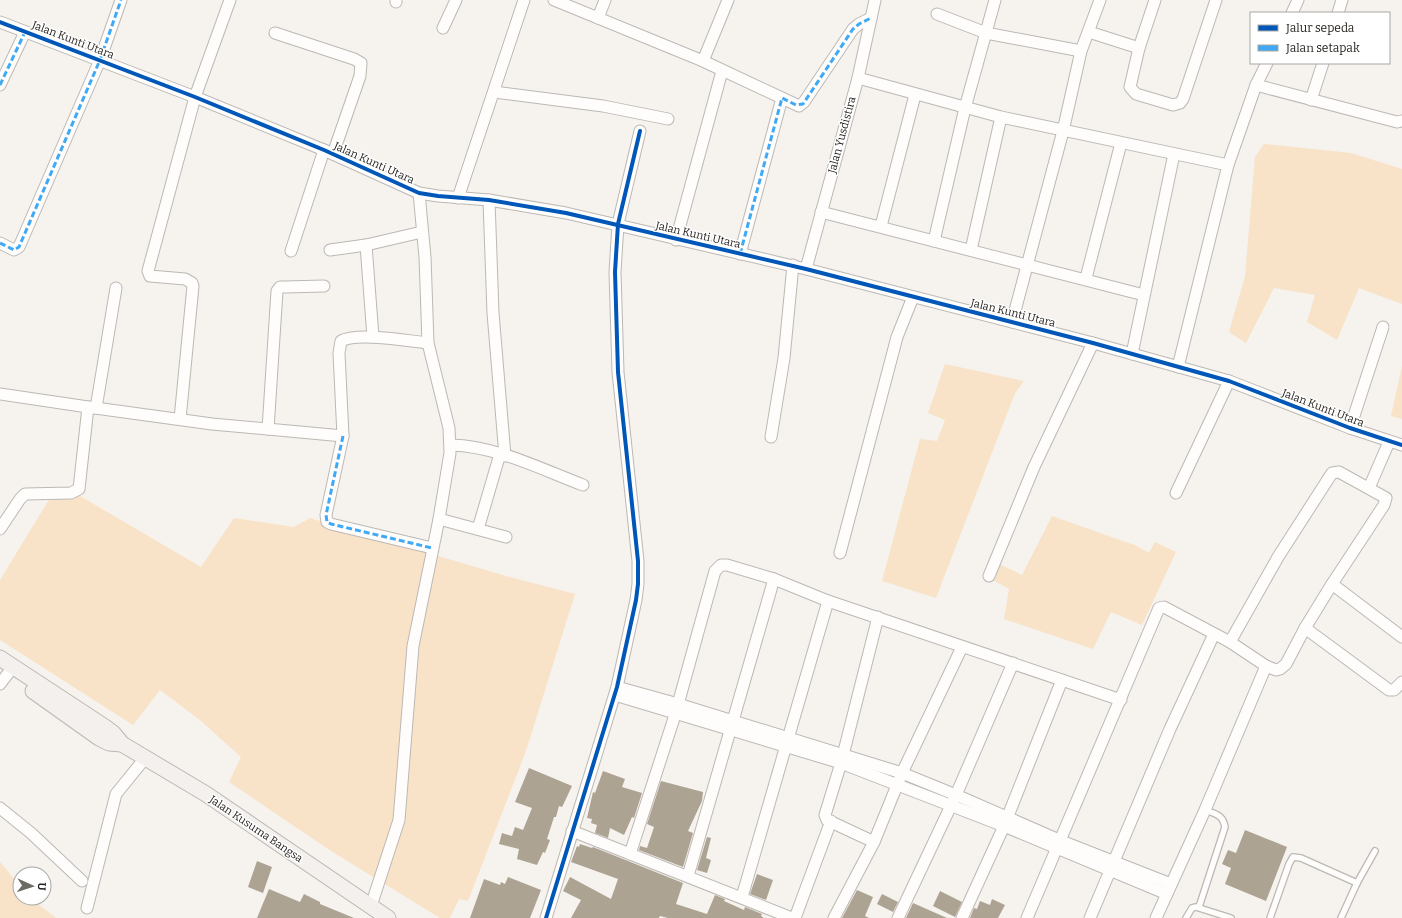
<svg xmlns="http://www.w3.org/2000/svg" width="1402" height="918" viewBox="0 0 1402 918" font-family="Bitter,serif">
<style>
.green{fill:#f8e3c8}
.building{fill:#ada393}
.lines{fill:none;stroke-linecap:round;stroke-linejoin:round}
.lane-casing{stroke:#bcb8b4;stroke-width:8}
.street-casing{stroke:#bcb8b4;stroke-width:13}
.secondary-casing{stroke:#bcb8b4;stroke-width:17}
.lane{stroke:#fefdfc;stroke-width:5.5}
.street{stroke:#fefdfc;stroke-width:11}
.secondary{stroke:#f3f0ee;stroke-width:15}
.quiet{stroke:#3fa9f5;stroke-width:3;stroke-dasharray:6 3;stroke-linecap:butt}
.cycleway-casing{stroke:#fff;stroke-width:6}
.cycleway{stroke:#0057b8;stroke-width:4}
.labels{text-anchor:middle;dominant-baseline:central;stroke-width:3;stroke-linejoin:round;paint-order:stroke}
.street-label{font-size:11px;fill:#25221e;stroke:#fff}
</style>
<rect width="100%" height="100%" fill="#f6f2ed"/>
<!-- green -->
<g class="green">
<path d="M1264,144L1351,153L1402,169V304L1359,288L1337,340L1307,322L1315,295L1274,288L1246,343L1229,332L1245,276L1255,157Z"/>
<path d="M945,364L1024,381L1015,393L936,598L882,581L920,439L937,441L945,420L928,413Z"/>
<path d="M1402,366V419L1391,416Z"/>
<path d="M75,493L201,567L234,518L294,527L310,518L506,576L575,594L526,751L468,901L459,899L450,918H440L331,851L229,782L241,757L201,721L160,690L133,725L0,640V580L50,498Z"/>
<path d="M1052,516L1137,546L1149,553L1155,542L1176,552L1142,625L1111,612L1093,649L1004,619L1009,589L993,580L999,564L1022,575Z"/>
<path d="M0,862L20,886V898H30L56,918H0Z"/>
</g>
<!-- building -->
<g class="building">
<path d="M529,768L572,786L565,801L562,807L559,806L556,817H554L547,839L550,840L545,853L543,852L537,865L517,859L519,849L499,844L502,833L512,836L515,827L523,830L532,808L515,802Z"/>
<path d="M603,771L625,779L622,787L642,793L634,818L632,817L624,835L610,828L608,838L595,833L597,825L591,823L592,819L587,818L593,792L595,793Z"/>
<path d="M661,781L703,792L702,801L688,831L693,833L683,867L639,850L640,846L647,848L654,827L647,824Z"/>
<path d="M1245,830L1287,847L1266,901L1225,884L1231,868L1222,864L1228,850L1236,853Z"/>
<path d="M707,837L711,838L706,858L711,860L707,873L697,870Z"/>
<path d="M580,844L592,848L593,847L683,883L676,904L707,914L715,895L725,899L724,901L744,910L745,907L762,914L761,916L764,918H668L660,916L659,918H571L581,900L563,891L570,877L611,899L618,879L571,862L577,846L579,847Z"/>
<path d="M257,861L272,867L263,893L248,887Z"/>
<path d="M757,874L773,880L766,900L750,894Z"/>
<path d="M508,877L541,890L530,918H470L484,879L500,885L501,882L505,884Z"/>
<path d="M269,889L300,902L304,894L320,902V904L354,918H257Z"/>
<path d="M857,890L873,897L865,916L869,918H842Z"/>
<path d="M940,891L962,902L955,917L933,906Z"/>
<path d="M882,894L898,902L893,912L877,904Z"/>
<path d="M992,899L1005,905L998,918H970L974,908L977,909L980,901L990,905Z"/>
<path d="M913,903L947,918H906Z"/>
</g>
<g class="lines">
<!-- lane casing -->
<g class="lane-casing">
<g id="lane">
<path d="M1199,907L1225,827C1223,815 1216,814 1205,810"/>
<path d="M1186,918L1192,908L1196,907L1231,918"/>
<path d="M1270,918L1289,864L1293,857L1301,858L1357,883"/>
<path d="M1341,918L1357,883L1375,851"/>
</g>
</g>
<!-- street casing -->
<g class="street-casing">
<g id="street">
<path d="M554,0L703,61L728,0"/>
<path d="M1155,0L1139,48L1130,87L1136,94L1173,105L1180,103L1183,99L1216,0"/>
<path d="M396,2V0"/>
<path d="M1292,13L1298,0"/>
<path d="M1338,13L1342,0"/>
<path d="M937,14L986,33L1081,51"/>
<path d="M598,18L605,0"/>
<path d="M0,22L195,97L324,150L419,193L438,196L489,200L566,213L806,269L1093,343L1229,381L1350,428L1402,445"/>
<path d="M443,28L456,0"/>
<path d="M1089,32L1139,48"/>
<path d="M275,33L354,59L361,63L360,76L333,154"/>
<path d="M703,61L799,106L804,102L853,29L859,24L871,18"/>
<path d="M858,78L1001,117L1228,165"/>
<path d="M0,85L25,32"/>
<path d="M1256,85L1397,122L1402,121"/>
<path d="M494,92L603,106L668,119"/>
<path d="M1311,100L1323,63"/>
<path d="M458,198L524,0"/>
<path d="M489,200L493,313L505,456"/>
<path d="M821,212L1144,295"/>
<path d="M881,226L915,95"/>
<path d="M676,240L722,71"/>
<path d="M934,241L965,108L995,0"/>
<path d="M0,243L14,250L19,247L100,60L121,0"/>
<path d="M330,250L366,245"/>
<path d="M971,250L1001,117"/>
<path d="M291,251L324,150"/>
<path d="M740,254L782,98"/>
<path d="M806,269L858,78L875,0"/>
<path d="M1086,278L1121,143"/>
<path d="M1012,322L1063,131L1081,51L1100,0"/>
<path d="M373,337L366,245L422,232"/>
<path d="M1132,354L1174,154"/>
<path d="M1178,367L1228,165L1256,85L1267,63"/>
<path d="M0,394L88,407"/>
<path d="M96,408L116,288"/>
<path d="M180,419L193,286L192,283L185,279L150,276L148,271L195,97L230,0"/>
<path d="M1350,428L1383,327"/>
<path d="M268,429L277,291L280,287H285L324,286"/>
<path d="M343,436L326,515L327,522L331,524L432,548"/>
<path d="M771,437L784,358L793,265"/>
<path d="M451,445C496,446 541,469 583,485"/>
<path d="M1369,488L1389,442"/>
<path d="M1176,493L1229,381"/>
<path d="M439,519L506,537"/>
<path d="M0,529L20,499L25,494L71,493L79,489L88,407L212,424L343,436L339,353L341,341C358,332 408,341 428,343"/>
<path d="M478,529L500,454"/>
<path d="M840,553L897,337L913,297"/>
<path d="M989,576L1034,467L1093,343"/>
<path d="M1332,584L1402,637"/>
<path d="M1305,628L1389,690H1394L1402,682"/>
<path d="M0,684L13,667"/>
<path d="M617,687L678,704L902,773L956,795L1059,840L1171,884"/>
<path d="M615,695L841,763L1004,826L1167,894"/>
<path d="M0,808L31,833L82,881"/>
<path d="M572,831L792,918"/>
<path d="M874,842L827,820L825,815L841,763L878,617"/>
<path d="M630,854L675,715L715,571L721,565H727L774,579L828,601L1121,700"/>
<path d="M688,876L774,579"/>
<path d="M742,897L828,601"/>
<path d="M371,906L399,820L413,646L439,519L450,453L449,428L428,343L425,257L419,193"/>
<path d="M87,908L116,794L146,757"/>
<path d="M546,918L617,687L636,600L638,584V561L618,372L615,272L618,224L640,131"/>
<path d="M795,918L831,821"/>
<path d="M834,918L874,842L902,773L962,647"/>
<path d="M898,918L956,795L1013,663"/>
<path d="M962,918L1004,826L1062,680"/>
<path d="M1027,918L1159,608L1164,607L1230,642L1266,666"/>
<path d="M1090,918L1170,729L1214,634"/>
<path d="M1156,918L1205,810L1266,666L1276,670L1280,669L1286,664L1305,628L1332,584L1384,505L1386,498L1339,472L1332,473L1278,557L1230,642"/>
</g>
</g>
<!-- secondary casing -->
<g class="secondary-casing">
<g id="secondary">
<path d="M0,658L105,727L113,733L122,744L206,794L388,918"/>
<path d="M33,691L99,738L109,743L122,744"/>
</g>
</g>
<!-- lane -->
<use href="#lane" class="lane"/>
<!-- street -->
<use href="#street" class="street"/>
<!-- secondary -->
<use href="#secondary" class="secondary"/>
<!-- quiet -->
<g class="quiet">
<path d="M0,85L25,32"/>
<path d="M0,243L14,250L19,247L100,60L121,0"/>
<path d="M740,254L782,98L796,105L803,104L853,29L859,24L871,18"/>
<path d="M343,436L326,515L327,522L331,524L432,548"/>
</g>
<!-- cycleway casing -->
<g class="cycleway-casing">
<g id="cycleway">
<path d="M0,22L195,97L324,150L419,193L438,196L489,200L566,213L806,269L1093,343L1229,381L1350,428L1402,445"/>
<path d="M546,918L617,687L636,600L638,584V561L618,372L615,272L618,224L640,131"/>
</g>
</g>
<!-- cycleway -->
<use href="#cycleway" class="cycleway"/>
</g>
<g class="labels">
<!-- street labels -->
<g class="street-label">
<text transform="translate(73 40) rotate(21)">Jalan Kunti Utara</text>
<text transform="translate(842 135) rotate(-75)">Jalan Yusdistira</text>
<text transform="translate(374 163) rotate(24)">Jalan Kunti Utara</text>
<text transform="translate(698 235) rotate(13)">Jalan Kunti Utara</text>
<text transform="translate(1013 313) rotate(14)">Jalan Kunti Utara</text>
<text transform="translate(1323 408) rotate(21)">Jalan Kunti Utara</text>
<text transform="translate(256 829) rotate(34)">Jalan Kusuma Bangsa</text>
</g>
</g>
<!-- legend -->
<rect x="1250" y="12" width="140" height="52" fill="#ffffff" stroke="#a8a7a5"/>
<rect x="1258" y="25" width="20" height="6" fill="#0057b8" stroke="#a8a7a5"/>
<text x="1286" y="32" font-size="12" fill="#25221e">Jalur sepeda</text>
<rect x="1258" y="45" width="20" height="6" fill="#3fa9f5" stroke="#a8a7a5"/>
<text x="1286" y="52" font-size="12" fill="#25221e">Jalan setapak</text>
<!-- north arrow -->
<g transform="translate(32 886) rotate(93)"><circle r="19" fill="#ffffff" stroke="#a8a7a5"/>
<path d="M0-3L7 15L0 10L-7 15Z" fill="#6e6b66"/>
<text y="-6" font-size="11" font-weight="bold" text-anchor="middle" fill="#25221e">U</text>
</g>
</svg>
